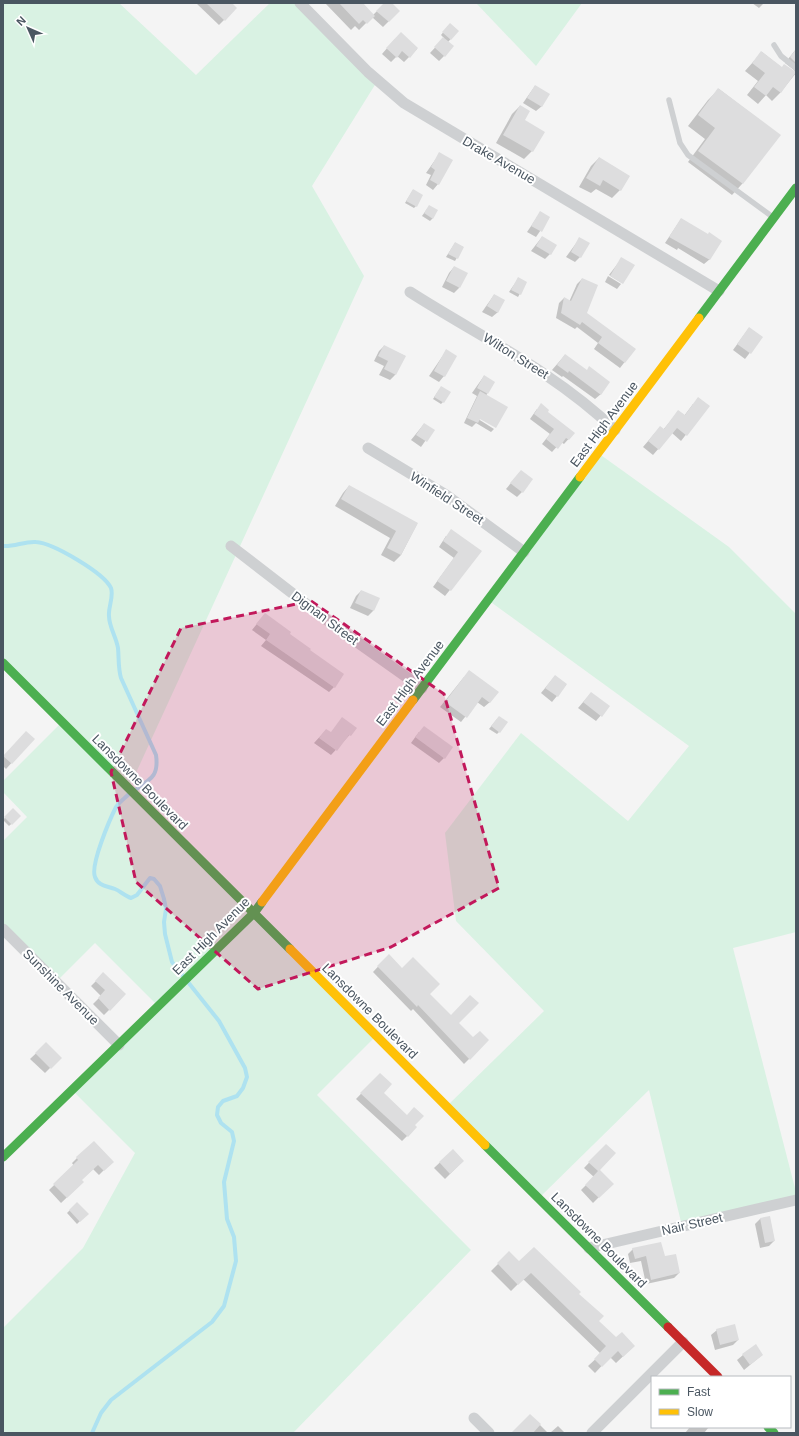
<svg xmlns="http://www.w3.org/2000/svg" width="799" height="1436" viewBox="0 0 799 1436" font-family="Helvetica,sans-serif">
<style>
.green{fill:#d9f2e3}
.shadow{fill:#0003}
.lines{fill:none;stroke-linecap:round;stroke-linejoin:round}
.stream{stroke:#aee2f0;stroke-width:4}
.building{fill:#ddddde}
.lane{stroke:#ced0d2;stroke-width:5.5}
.street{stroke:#ced0d2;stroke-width:11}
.fast{stroke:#4caf50;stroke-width:9}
.slow{stroke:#ffc107;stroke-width:9}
.jam{stroke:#c62828;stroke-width:9}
.marked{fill:#c2185b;fill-opacity:0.2;stroke:#c2185b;stroke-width:3;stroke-dasharray:8 5;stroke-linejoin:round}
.labels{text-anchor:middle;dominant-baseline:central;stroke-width:4;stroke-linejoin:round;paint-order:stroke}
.street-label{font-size:13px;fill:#4a5661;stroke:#fff}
</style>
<rect width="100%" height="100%" fill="#f4f4f4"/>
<!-- green -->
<g class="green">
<path d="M3,3H119L196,75L270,3H300L378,80L312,186L364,276L129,788L376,1036L317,1095L471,1250L293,1433H3V1328L83,1248L135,1153L72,1090L158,1006L95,943L56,982L3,929V841L27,817L3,792V781L62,722L3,663Z"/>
<path d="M476,3H582L536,66Z"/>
<path d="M598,453L729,547L796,614V932L733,948L796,1192V1200L682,1226L649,1090L539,1198L447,1106L544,1011L456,921L445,833L521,733L628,821L689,746L488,600Z"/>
</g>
<!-- shadow -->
<g class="shadow">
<path d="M196,3H230L236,8L219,25Z"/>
<path d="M325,3H361L373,15L385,3H390L399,11L383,27L372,17L359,30L355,26L351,30Z"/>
<path d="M752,3H764L759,8Z"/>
<path d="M450,24L458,31L448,42L444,56L439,61L430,53L444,38L441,35Z"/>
<path d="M395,39L417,49L404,62L397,56L391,62L382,54Z"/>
<path d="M796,49V73L780,93L772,101L766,95L758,104L747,95L758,81L745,71L762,52L782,68L784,65L795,74L794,70L785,63Z"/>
<path d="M535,86L542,106L536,111L523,103Z"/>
<path d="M719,89L779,135L742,184L732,195L688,162L705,139L688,126L708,100Z"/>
<path d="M520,106L532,151L524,159L496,143L512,114Z"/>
<path d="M440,153L438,184L433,190L426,185L431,175L426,173Z"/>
<path d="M599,158L620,190L612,198L596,189L591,193L579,187L591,166Z"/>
<path d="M413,190L416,206L414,208L405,203Z"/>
<path d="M427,209L433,218L430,221L422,216Z"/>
<path d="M540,213L549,218L536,237L527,232Z"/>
<path d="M681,219L710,259L704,264L678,248L677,250L665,243Z"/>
<path d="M542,237L550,254L545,259L531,251Z"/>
<path d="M580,238V257L575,262L566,257Z"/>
<path d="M455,243L463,247L455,261L446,257Z"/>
<path d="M622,258V283L609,275Z"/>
<path d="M454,267L459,288L454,293L442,287L449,273Z"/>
<path d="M608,276L621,284L617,289L605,282Z"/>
<path d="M518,279L526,283L518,297L509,292Z"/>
<path d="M582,279L586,314L634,350L620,368L594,349L598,343L577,327L575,329L556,318L559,303L564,298L569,302L577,284Z"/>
<path d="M494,295L498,312L492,317L482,312Z"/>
<path d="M749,328L762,337L745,359L733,350Z"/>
<path d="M384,346L405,356L395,375L390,380L379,375L384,366L374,361L379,351Z"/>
<path d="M446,351L444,376L439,382L429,376Z"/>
<path d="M565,355L601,394L595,399L563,376L562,377L552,370Z"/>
<path d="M484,376L487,394L475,417L494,429L491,432L476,423L472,427L464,423L477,396L472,393Z"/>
<path d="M439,390L443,402L441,404L433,399Z"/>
<path d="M693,404L708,406L681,441L672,433L653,455L643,447L655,433L663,430L678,412L684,416Z"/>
<path d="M537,409L546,412L573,434L564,444L561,442L552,452L542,444L550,434L530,419Z"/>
<path d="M424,424L433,430L421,447L411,440Z"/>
<path d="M521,471L522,492L517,497L506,489Z"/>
<path d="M349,486L417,524L401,555L394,562L381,555L390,538L335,506L343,493Z"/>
<path d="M446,536L481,551L445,596L433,587L454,558L439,547Z"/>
<path d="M361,591L378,599L373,611L368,616L350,608L356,596Z"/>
<path d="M265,614L289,634L334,687L329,692L261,646L266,640L252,630Z"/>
<path d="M555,676L566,685L552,702L541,693Z"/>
<path d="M464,677L490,702L484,707L477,702L461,722L440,707Z"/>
<path d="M591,693L608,707L596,721L578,708Z"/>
<path d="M497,719L499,732L497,734L489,729Z"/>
<path d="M356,728L331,755L314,743L326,730L330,733Z"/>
<path d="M419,732L444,758L439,763L411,743Z"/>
<path d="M21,738L33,739L6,769L3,766V757Z"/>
<path d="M13,809L20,816L9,826L3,820Z"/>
<path d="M388,956L473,1039L488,1040L464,1064L413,1009L411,1011L373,972Z"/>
<path d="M103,974L125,994L104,1015L93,1004L101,996L91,986Z"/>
<path d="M46,1044L60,1058L45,1073L30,1059Z"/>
<path d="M380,1074L383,1093L416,1127L402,1141L356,1099Z"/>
<path d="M606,1145L598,1170L612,1184L593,1203L581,1190L594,1177L584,1168Z"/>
<path d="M453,1150L463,1161L445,1179L434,1168Z"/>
<path d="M77,1158L107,1167L99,1175L93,1169L81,1180L83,1182L61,1203L49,1190L74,1166L72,1163Z"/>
<path d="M77,1203L87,1214L77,1224L67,1213Z"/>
<path d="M769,1217L774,1241L769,1246L760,1248L755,1224L760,1219Z"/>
<path d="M633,1249L664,1257L679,1273L674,1278L646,1284L641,1261L630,1263L628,1254Z"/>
<path d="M509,1253L519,1263L578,1294L598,1321L616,1338L634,1346L616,1363L610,1357L595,1373L588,1366L601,1354L523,1279L511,1291L491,1271Z"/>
<path d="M717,1330L738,1340L733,1345L715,1350L711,1335Z"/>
<path d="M743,1355H762L744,1370L737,1360Z"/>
<path d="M530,1415L548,1433H513Z"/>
<path d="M558,1426L564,1432L562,1433H550Z"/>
<path d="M690,1427H709L704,1433H685Z"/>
</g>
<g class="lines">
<!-- stream -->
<g class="stream">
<path d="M3,546C14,547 25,541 36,542C53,543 104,573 111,588C114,597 108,607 109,616C109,627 116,636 118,648C119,658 118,668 121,678L156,755C159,776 151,779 135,790"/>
<path d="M92,1433L101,1413L111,1400L212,1322L224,1306L236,1261L234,1237L227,1219L224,1182L234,1141L232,1132L221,1123L217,1115L218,1107L223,1101L237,1096L243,1088L247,1077L245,1068L219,1021L172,962L165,934L164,922L166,909L164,899L160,886L154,879L150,878L137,895L131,898C125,896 120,891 115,889C107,886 98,886 95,877C90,865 110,819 116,807C119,802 125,798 129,794"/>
</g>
</g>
<!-- building -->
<g class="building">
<path d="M206,3H232L237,8L225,21Z"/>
<path d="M339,3H363L375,16L367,24L363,20L359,24Z"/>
<path d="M384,3H392L400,11L389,22L376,11Z"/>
<path d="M450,23L459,31L451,40L442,32Z"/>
<path d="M401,32L418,48L410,58L402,51L397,58L386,48Z"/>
<path d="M443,37L454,46L445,57L434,47Z"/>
<path d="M796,49V63L790,57Z"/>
<path d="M761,51L782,67L784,64L796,72L781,93L773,87L766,96L754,87L765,73L752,63Z"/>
<path d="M535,85L550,94L542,107L527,98Z"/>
<path d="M718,88L781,135L743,184L698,151L715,128L698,115Z"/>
<path d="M520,105L530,111L525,120L545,132L533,152L503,135Z"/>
<path d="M439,152L453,160L439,185L430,180L435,170L431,167Z"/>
<path d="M599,157L630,176L621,191L603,180L600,186L586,178Z"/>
<path d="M413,189L423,195L417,207L406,201Z"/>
<path d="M429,205L438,210L433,219L424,213Z"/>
<path d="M540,211L550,217L542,232L531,226Z"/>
<path d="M681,218L708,234L709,232L722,241L710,260L669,237Z"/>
<path d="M542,236L557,245L551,255L536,246Z"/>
<path d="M579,237L590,243L581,258L571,252Z"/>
<path d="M455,242L464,247L458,259L448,254Z"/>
<path d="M621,257L635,265L623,284L610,276Z"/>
<path d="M454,266L468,273L460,288L446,281Z"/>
<path d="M518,277L527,282L521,295L511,290Z"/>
<path d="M582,278L598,285L587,313L636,349L625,363L598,343L602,337L582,322L580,325L561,313L564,297L571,301Z"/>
<path d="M494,294L505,300L498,313L487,306Z"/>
<path d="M749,327L763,337L751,354L737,344Z"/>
<path d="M384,345L406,356L396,375L384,369L388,361L378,356Z"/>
<path d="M446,349L457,356L445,377L434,371Z"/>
<path d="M565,354L587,370L589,366L610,382L601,395L569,371L568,373L557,365Z"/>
<path d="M484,375L495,382L488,394L477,388Z"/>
<path d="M441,386L451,392L444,403L434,397Z"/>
<path d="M480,391L508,407L496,428L480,419L478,423L467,418Z"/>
<path d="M698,397L710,406L687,436L677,428L659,450L648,441L660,426L664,429L678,410L685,415Z"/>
<path d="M541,403L549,410L548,412L575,433L569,440L566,438L558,449L546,439L554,429L534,414Z"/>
<path d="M424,423L435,430L427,442L416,435Z"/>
<path d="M521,470L533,479L523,493L510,483Z"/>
<path d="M349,485L418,523L401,555L387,548L396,531L341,499Z"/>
<path d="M451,529L482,551L451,591L437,581L458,552L443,541Z"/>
<path d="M361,590L380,598L374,611L355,603Z"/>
<path d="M265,613L291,632L290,634L311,649L310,650L344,674L335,688L266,640L270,634L256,624Z"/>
<path d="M469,670L499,692L490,703L482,697L467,718L445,702Z"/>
<path d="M555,675L567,684L558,697L545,688Z"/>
<path d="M591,692L610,706L602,717L583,702Z"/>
<path d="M499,716L508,722L500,733L491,726Z"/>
<path d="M342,717L357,728L351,736L349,735L337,751L319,738L326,729L331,732Z"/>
<path d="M424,726L453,747L445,759L415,737Z"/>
<path d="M26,731L35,739L12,764L3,756Z"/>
<path d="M13,808L21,816L12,825L4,817Z"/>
<path d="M389,954L402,968L413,957L440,984L430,994L451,1015L470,995L479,1003L459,1023L473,1037L480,1031L489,1040L470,1060L418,1005L417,1007L377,966Z"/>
<path d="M103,972L126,994L110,1011L98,998L105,990L95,981Z"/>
<path d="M46,1042L62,1058L51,1069L35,1053Z"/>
<path d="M380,1073L392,1084L384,1093L407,1115L414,1107L424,1116L415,1125L417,1127L408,1137L360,1093Z"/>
<path d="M94,1141L114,1162L104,1171L98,1165L82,1180L84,1182L67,1198L53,1184L78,1160L76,1157Z"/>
<path d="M606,1144L616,1153L600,1170L614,1184L599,1198L585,1185L598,1171L588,1162Z"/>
<path d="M453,1149L464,1161L450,1174L439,1162Z"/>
<path d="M77,1202L89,1214L80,1222L69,1210Z"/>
<path d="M770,1216L775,1241L765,1243L760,1218Z"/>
<path d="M661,1242L665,1256L676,1254L680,1273L651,1280L646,1256L635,1259L632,1248Z"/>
<path d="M534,1247L581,1292L579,1294L604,1316L599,1321L616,1337L622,1332L635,1346L623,1357L618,1351L602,1367L594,1359L606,1346L531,1273L518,1285L497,1263L509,1251L519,1261Z"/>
<path d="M735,1324L739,1340L720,1345L716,1329Z"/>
<path d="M756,1344L763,1355L750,1365L742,1354Z"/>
<path d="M530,1414L541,1424L533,1433H511Z"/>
</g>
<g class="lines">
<!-- lane -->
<g class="lane">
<path d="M774,45L781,56L796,68"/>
<path d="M669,100L680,143L688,155L774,218"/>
</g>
<!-- street -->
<g class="street">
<path d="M300,3L368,72L404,103L719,291"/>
<path d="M410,292C482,338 552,370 615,430"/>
<path d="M368,448L446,495L524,552"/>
<path d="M231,546L340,630L422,688"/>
<path d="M3,929L119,1045"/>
<path d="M589,1248L796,1200"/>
<path d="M474,1418L489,1433"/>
<path d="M592,1433L683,1342"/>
</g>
<!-- fast -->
<g class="fast">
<path d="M699,318L796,188"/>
<path d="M3,663L290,949"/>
<path d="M413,700L580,477"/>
<path d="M485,1145L668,1327"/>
<path d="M3,1157L254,913L262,902"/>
<path d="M768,1427L774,1433"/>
</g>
<!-- slow -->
<g class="slow">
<path d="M580,477L699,318"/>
<path d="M262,902L413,700"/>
<path d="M290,949L485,1145"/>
</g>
<!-- jam -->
<path class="jam" d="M668,1327L718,1377"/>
</g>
<!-- marked area -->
<path class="marked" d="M311,601L444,694L499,888L391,947L258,989L136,882L111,772L181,628Z"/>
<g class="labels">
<!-- street labels -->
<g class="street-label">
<text transform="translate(499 160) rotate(30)">Drake Avenue</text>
<text transform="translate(516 356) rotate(32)">Wilton Street</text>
<text transform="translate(604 424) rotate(-53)">East High Avenue</text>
<text transform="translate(447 498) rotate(33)">Winfield Street</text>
<text transform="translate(325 618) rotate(37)">Dignan Street</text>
<text transform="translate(410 683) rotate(-53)">East High Avenue</text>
<text transform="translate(140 782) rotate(45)">Lansdowne Boulevard</text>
<text transform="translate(211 936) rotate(-45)">East High Avenue</text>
<text transform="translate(61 987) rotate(45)">Sunshine Avenue</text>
<text transform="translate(370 1011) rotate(45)">Lansdowne Boulevard</text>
<text transform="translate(692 1224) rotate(-13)">Nair Street</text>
<text transform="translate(599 1240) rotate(45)">Lansdowne Boulevard</text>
</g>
</g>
<!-- border -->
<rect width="799" height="1436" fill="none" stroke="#4a5661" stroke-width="8"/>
<!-- legend -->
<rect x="651" y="1376" width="140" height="52" fill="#ffffff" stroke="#b7bbc0"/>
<rect x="659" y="1389" width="20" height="6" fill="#4caf50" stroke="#b7bbc0"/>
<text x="687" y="1396" font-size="12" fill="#4a5661">Fast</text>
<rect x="659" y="1409" width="20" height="6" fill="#ffc107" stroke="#b7bbc0"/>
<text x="687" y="1416" font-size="12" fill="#4a5661">Slow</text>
<!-- north arrow -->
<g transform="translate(28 28) rotate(315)" stroke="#ffffff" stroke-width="3" paint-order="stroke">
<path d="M0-3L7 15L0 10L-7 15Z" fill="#4a5661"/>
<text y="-6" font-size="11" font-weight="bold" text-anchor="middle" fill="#4a5661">N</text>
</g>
</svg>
